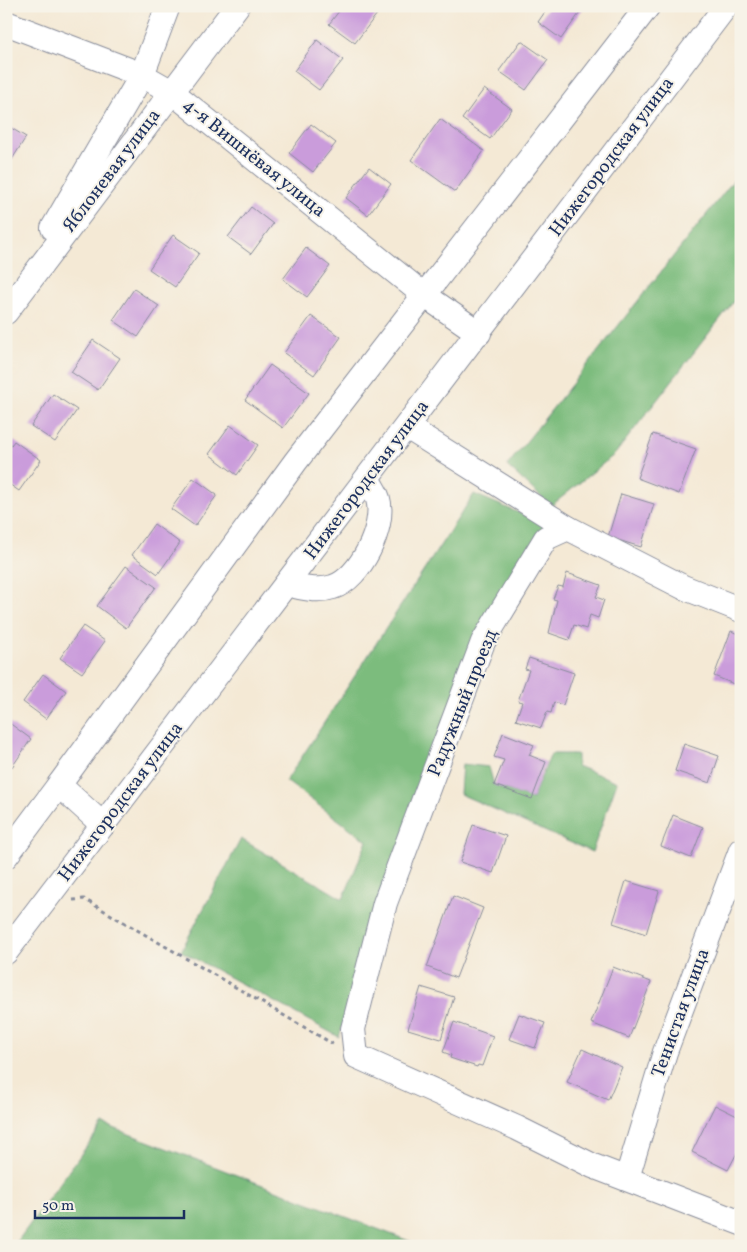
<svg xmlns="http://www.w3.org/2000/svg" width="747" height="1252" viewBox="0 0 747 1252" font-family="Vollkorn,serif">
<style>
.forest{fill:#7cbc7d;stroke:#4c766e}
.building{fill:#ca9cdb}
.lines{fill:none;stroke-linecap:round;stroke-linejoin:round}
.minor-casing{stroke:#888c9a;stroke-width:26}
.path{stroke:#888c9a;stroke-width:3;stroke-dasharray:4 4;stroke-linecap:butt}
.minor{stroke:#fff;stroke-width:24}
.labels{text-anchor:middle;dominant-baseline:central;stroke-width:4;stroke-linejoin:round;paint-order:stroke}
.street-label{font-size:19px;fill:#1b2f5e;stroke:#f7f3e8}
</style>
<rect width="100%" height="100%" fill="#f7f3e8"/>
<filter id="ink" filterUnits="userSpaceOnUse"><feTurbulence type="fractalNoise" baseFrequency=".02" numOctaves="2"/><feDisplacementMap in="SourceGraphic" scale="10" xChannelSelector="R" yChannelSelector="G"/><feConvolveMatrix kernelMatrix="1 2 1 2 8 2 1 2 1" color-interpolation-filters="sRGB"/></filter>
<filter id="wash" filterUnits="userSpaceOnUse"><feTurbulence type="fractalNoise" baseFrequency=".0096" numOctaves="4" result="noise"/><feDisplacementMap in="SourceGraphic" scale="20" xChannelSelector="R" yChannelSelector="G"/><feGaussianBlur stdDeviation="1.12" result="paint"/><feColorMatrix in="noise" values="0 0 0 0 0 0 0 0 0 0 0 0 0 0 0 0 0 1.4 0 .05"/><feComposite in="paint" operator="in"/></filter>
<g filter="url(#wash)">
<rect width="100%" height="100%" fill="#f4e9d5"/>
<!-- forest -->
<g class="forest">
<path d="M741,171V292L615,454L551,506L507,466Z"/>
<path d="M474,494L548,525L431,753L339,1037L181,951L241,839L343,899L367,841L286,781Z"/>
<path d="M551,754H577V766L617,782L592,852L460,794L462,764L489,767L494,785L532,799Z"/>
<path d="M103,1124L422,1246H14Z"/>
</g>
<g id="blocks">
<!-- building -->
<g class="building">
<path d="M343,6H374L380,10L355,43L329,24Z"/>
<path d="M549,6L584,7L561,39L538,22Z"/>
<path d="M317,40L343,60L319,90L294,71Z"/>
<path d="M521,41L548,60L526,90L499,71Z"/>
<path d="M484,89L512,109L490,139L462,119Z"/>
<path d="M440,119L484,151L455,192L411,160Z"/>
<path d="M311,124L336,143L313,172L289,153Z"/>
<path d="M6,125L26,137L6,169Z"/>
<path d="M369,167L391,184L368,215L346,198Z"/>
<path d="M251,207L273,224L251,254L228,237Z"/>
<path d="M173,235L199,253L175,287L149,269Z"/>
<path d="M306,248L330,266L307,297L283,279Z"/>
<path d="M134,289L159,306L138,337L113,320Z"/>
<path d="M311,316L341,337L314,375L284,353Z"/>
<path d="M93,340L120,358L98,390L71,372Z"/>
<path d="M270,365L309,393L283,428L245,400Z"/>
<path d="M53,394L77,410L55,442L31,426Z"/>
<path d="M230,425L258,445L237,475L209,454Z"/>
<path d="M653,434L696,449L679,494L637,478Z"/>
<path d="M14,441L41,460L19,491L6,482V452Z"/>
<path d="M193,478L217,495L195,526L171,509Z"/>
<path d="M621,494L654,504L641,547L608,537Z"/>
<path d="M154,524L180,543L158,574L132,555Z"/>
<path d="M126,566L156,587L126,628L97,606Z"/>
<path d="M567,573L601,585L596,597L604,600L598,618L590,615L586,629L574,625L569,640L549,633L557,600L553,599L558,586L563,587Z"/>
<path d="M83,626L105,641L82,673L60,658Z"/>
<path d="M731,631L741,635V687L714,676Z"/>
<path d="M529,658L574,673L563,705L554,702L551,713L547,712L541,728L516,720L522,702L518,701L529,670L525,669Z"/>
<path d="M43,674L66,691L46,719L23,702Z"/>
<path d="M8,722L31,739L12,767L6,763Z"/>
<path d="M503,733L534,745L529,755L546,762L532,799L494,785L504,760L494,757Z"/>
<path d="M684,744L719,756L710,783L675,771Z"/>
<path d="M673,815L703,827L691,858L661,846Z"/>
<path d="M473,825L506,836L493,873L460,862Z"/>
<path d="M626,881L659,891L646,934L613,923Z"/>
<path d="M453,896L483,908L456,978L427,967Z"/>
<path d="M613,967L651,982L629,1038L591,1023Z"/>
<path d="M421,987L454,997L441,1039L408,1029Z"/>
<path d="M519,1014L545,1023L535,1048L509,1039Z"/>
<path d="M454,1022L493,1036L482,1066L478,1065L477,1067L450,1058L451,1055L443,1052Z"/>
<path d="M582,1049L622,1067L608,1100L567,1082Z"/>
<path d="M715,1105L741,1118V1145L728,1170L692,1152Z"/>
</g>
</g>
</g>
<g filter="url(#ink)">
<use href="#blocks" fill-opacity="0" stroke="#888c9a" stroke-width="1"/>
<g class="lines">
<!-- minor casing -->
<g class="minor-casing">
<g id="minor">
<path d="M6,23L142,75L172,92L424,295L479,333"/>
<path d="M53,228L142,75L168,6"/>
<path d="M6,312L237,6"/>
<path d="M407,427L568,528"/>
<path d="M287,584C302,588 318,592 333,587C360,579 386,526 378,499C376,492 371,485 367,479"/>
<path d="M741,610L683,587L568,528L546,538L483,642L385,903L353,1029L356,1056L517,1128L593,1166L741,1223"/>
<path d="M103,825L59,785L296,461L648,6"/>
<path d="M6,856L59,785"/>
<path d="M6,952L726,6"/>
<path d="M627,1178L665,1052L741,850"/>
</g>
</g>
<!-- path -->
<path class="path" d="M73,900L84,899L333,1044"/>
<!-- minor -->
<use href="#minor" class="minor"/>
</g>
</g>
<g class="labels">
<!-- street labels -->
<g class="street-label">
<text transform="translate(612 157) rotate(-53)">Нижегородская улица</text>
<text transform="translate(254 158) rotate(39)">4-я Вишнёвая улица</text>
<text transform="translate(112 171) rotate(-53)">Яблоневая улица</text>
<text transform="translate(367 480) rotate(-53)">Нижегородская улица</text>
<text transform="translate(463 703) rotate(-68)">Радужный проезд</text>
<text transform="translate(121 802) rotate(-53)">Нижегородская улица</text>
<text transform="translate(681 1013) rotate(-70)">Тенистая улица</text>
</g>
</g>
<!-- margin -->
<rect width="747" height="1252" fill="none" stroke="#f7f3e8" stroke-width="25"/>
<!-- scale -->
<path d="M35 1210v8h149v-8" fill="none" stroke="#1b2f5e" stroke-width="2.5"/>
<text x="42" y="1210" font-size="15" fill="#1b2f5e" stroke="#f7f3e8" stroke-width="4" paint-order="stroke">50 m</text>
</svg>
